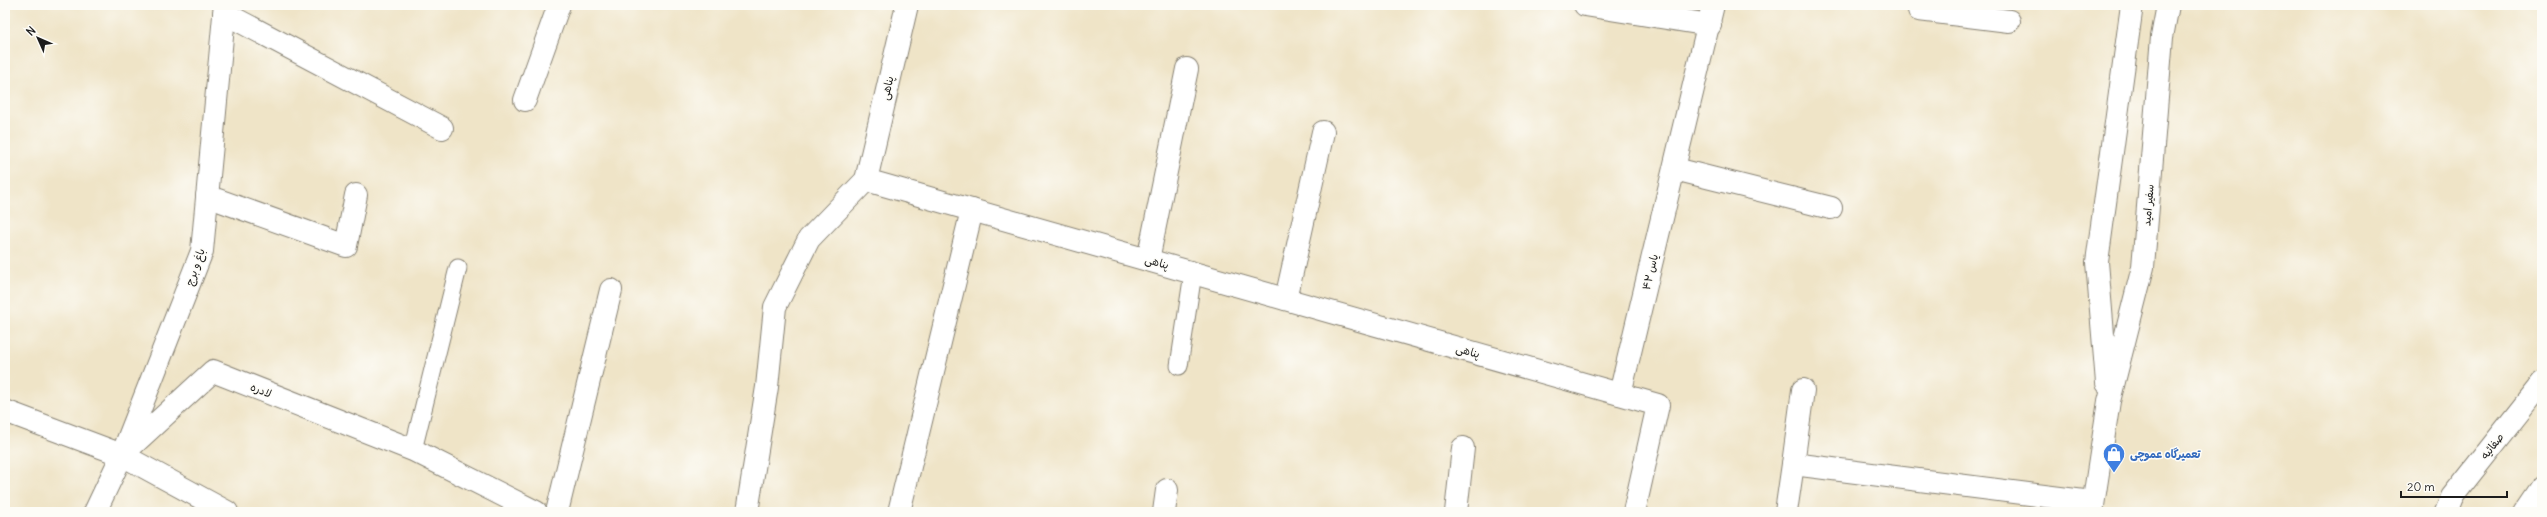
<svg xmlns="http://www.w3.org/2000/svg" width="2547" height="517" viewBox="0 0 2547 517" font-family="Delius,'Playpen Sans Arabic',sans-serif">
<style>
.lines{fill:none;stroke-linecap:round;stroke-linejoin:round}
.service-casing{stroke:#868072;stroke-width:19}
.minor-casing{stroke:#868072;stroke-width:24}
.tertiary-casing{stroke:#868072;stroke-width:24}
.secondary-casing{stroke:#868072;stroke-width:24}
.service{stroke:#fff;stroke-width:17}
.minor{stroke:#fff;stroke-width:22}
.tertiary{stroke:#fff;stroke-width:22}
.secondary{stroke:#fff;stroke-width:22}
.labels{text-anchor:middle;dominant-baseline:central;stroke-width:3;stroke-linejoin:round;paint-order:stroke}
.street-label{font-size:11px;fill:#1c1c1c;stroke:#fdfcf7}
.shop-label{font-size:11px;font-weight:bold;fill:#366cbe;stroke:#fdfcf7;text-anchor:start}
</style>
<rect width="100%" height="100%" fill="#fdfcf7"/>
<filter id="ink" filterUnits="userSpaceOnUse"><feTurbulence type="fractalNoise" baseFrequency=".025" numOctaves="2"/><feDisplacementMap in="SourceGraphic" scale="8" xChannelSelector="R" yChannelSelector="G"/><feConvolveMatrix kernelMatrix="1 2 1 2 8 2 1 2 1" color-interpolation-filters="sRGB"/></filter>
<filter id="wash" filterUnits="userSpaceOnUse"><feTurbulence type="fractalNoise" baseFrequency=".012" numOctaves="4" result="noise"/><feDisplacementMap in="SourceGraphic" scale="16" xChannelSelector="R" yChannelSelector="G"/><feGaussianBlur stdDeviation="0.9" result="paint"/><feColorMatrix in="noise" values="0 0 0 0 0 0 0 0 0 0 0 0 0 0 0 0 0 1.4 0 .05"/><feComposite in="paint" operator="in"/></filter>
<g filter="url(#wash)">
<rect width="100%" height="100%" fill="#efe4c7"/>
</g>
<g filter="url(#ink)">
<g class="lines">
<!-- service casing -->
<g class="service-casing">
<g id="service">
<path d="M1179,366L1193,273"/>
<path d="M413,450L458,268"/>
</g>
</g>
<!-- minor casing -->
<g class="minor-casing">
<g id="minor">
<path d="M907,5L866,180L1658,405L1634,512"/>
<path d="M1585,5L1710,25"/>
<path d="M1918,5L1919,10L2009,21"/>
<path d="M224,13L442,128"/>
<path d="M525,100L559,5"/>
<path d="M1675,169L1831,208"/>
<path d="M207,196L346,246L356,195"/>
<path d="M1148,260L1187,69"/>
<path d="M1286,299L1323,132"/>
<path d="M1803,390L1793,464L2092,502"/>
<path d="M1620,394L1713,5"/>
<path d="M5,411L122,455L227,512"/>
<path d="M126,451L213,371L413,450L536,512"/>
<path d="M95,512L122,455L202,251L225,5"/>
<path d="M557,512L611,290"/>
<path d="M747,512L767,387L775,307L809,239L866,180"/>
<path d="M899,512L972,210"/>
<path d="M1164,512L1167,490"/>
<path d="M1456,512L1463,448"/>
<path d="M1786,512L1793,464"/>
</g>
</g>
<!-- tertiary casing -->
<g class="tertiary-casing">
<g id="tertiary">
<path d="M2107,383L2097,262L2132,5"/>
<path d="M2092,512L2109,401L2143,267L2162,37L2168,5"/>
</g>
</g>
<!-- secondary casing -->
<g class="secondary-casing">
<g id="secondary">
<path d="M2446,512L2452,497L2542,383"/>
<path d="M2525,512L2542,487"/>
</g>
</g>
<!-- service -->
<use href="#service" class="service"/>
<!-- minor -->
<use href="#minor" class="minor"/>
<!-- tertiary -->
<use href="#tertiary" class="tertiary"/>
<!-- secondary -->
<use href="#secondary" class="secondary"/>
</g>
</g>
<!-- icons -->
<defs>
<g id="shop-pin" transform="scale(1.15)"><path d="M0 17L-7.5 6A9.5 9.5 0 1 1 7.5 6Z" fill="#3f7fe0" stroke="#fdfcf7"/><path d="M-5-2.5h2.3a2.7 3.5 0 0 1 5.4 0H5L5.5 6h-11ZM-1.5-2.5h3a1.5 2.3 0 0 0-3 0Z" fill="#fff"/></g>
</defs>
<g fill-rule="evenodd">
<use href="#shop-pin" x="2114" y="454"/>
</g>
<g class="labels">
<!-- street labels -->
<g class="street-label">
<text transform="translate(887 88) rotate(-77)">پناهی</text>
<text transform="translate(2148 205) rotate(-85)">سفیر امید</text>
<text transform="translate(1157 262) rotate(16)">پناهی</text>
<text transform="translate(195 267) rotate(-71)">باغ و برج</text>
<text transform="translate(1650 272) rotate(-76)">یاس ۴۲</text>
<text transform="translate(1468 351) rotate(16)">پناهی</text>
<text transform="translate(261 390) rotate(22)">لادره</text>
<text transform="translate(2492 446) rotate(-52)">صفائیه</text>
</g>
<!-- shop labels -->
<g class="shop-label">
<text x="2130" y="454">تعمیرگاه عموچی</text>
</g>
</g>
<!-- margin -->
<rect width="2547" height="517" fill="none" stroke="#fdfcf7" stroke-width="20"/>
<!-- north arrow -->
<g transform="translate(38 38) rotate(315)" stroke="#fdfcf7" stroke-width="3" paint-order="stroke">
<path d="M0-3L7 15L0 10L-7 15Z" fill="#1c1c1c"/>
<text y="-6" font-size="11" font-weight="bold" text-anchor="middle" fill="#1c1c1c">N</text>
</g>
<!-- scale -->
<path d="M2401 491v6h106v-6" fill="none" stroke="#1c1c1c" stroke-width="2"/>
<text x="2407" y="491" font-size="12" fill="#1c1c1c" stroke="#fdfcf7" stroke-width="3" paint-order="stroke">20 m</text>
</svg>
